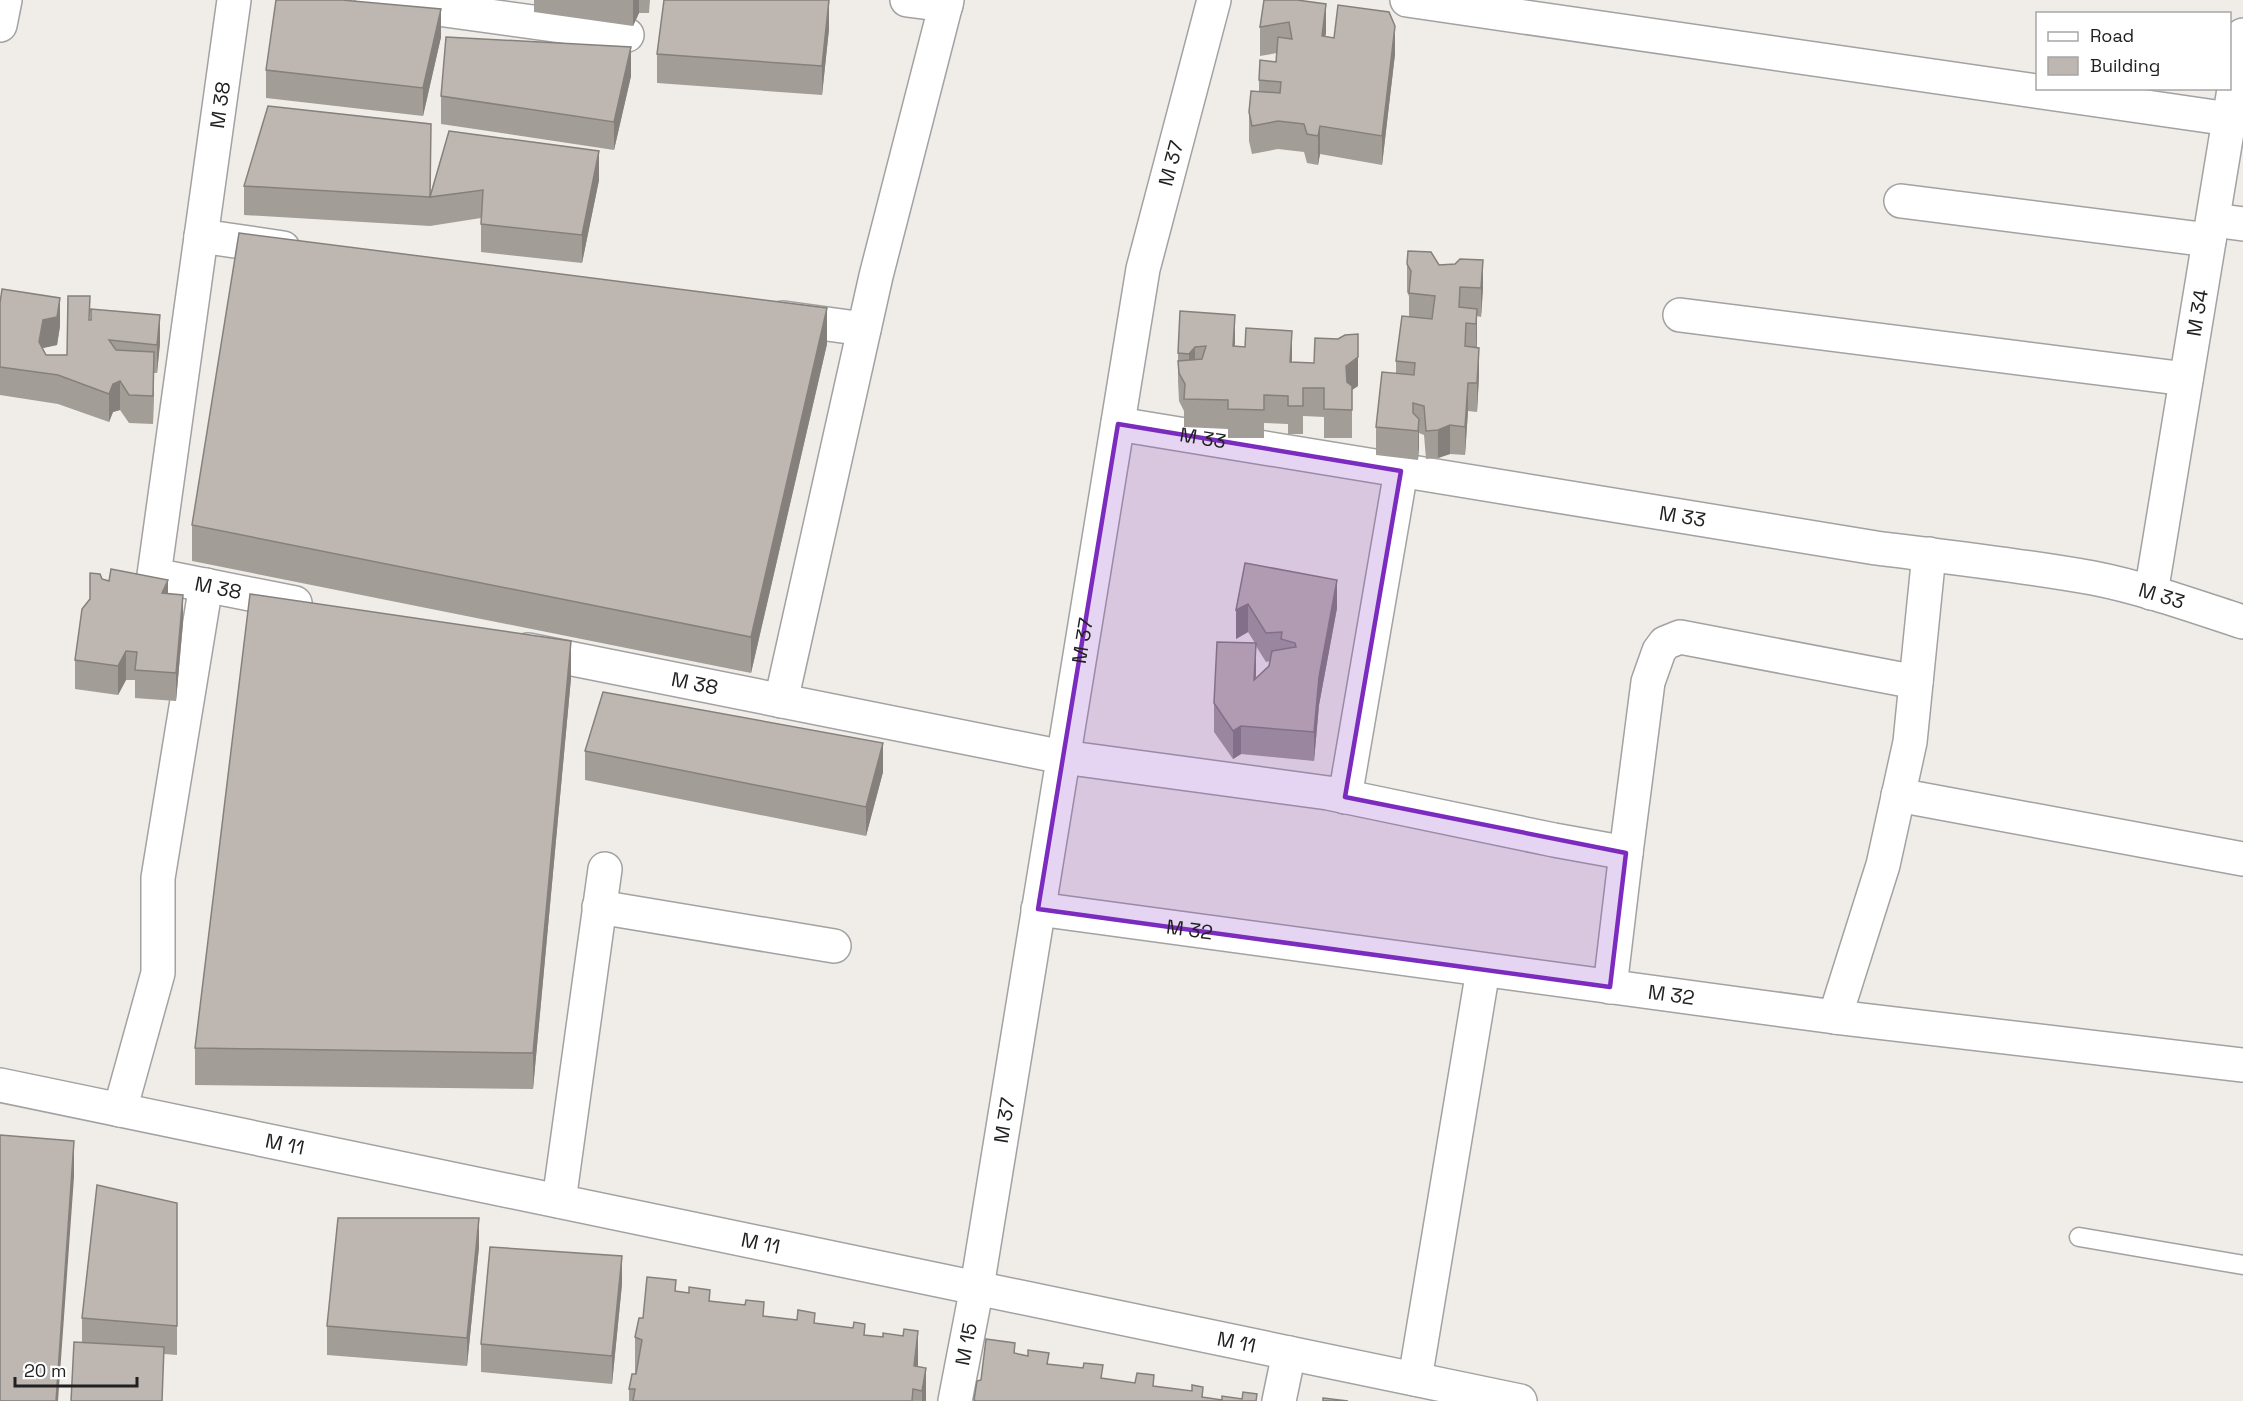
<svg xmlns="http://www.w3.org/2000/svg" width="2243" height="1401" viewBox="0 0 2243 1401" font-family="'Space Grotesk',sans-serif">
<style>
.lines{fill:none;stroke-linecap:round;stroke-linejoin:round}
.lane-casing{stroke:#a2a2a2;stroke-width:21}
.street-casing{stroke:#a2a2a2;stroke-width:36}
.lane{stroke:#fff;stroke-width:18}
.street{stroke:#fff;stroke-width:33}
.wall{fill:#a39d98;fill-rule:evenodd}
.shaded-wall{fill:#85807c}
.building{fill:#beb7b1;stroke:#85807c;stroke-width:1.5}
.marked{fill:#7b2cbf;fill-opacity:0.2;stroke:#7b2cbf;stroke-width:4.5;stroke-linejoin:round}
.labels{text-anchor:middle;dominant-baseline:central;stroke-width:4.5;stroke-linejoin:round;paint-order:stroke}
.street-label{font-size:20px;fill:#212121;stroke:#fff}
</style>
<rect width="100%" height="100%" fill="#f0ede8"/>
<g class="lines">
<!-- lane casing -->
<g class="lane-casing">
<path id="lane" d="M2079,1237L2243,1265"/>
</g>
<!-- street casing -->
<g class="street-casing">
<g id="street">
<path id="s1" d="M234,0L154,575L295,603"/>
<path d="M372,0L627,35"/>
<path d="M907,0L946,5"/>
<path d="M1407,0L2229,119"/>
<path d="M0,25L5,0"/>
<path d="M1901,201L2209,240"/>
<path d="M2213,220L2243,224"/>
<path d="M201,236L283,248"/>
<path d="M1680,315L2186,379"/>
<path d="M783,318L864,329"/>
<path id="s2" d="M1118,424L1876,548C1948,557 2021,565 2093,578C2144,588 2194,606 2243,622"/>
<path id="s3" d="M2151,593L2243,35"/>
<path id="s4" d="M528,650L1063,757L1328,793L1554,840L1626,853L1648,682L1659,651L1665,643L1680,637L1916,682"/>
<path d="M781,701L876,276L947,0"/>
<path d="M1898,795L2243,859"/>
<path d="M1345,797L1401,471"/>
<path d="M599,907L834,946"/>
<path id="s5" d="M1038,909L1835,1017L1883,865L1910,742L1929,554"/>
<path d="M1610,987L1626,853"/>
<path d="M1835,1017L2243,1065"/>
<path id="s6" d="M0,1085L1520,1401"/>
<path d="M120,1110L158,973V878L206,585"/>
<path d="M559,1201L605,869"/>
<path d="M1415,1379L1483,970"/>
<path id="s7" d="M955,1401L977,1287L1143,269L1214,0"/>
<path d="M1279,1401L1289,1353"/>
</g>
</g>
<!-- lane -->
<use href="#lane" class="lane"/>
<!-- street -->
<use href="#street" class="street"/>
</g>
<!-- wall -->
<g class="wall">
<path d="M534,0H650L649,13H639L633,26L534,12Z"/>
<path d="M1264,0L1326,32L1325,36L1395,54L1382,165L1320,154L1318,165L1307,163L1304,152L1278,149L1252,154L1249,141V112L1259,91V80L1276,62L1277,53L1260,56V27Z"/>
<path d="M829,29L822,95L657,83V54Z"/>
<path d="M441,37L423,116L266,98V70Z"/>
<path d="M631,76L614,150L441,124V96Z"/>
<path d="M449,131L599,180L582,263L481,252V218L430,226L244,215V186L430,195Z"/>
<path d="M1407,264L1439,265L1483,288L1481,317L1477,316V347L1479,376L1477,412L1468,411L1465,455L1450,454L1438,458L1426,459L1424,435L1419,433L1418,460L1376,455V427L1396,374V361L1409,317V296L1407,292Z"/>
<path d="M0,303L60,326L57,345L43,348L46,355H67L90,320L160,343L157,373H154L153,424L129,423L120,410L113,412L109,422L58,404L0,395Z"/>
<path d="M1180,311L1235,346L1292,362L1358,386L1352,390V438H1324V417L1303,416V434H1288V424L1264,423V438H1228V429L1184,427V411L1179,401L1178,381V353Z"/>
<path d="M827,344L751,673L192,561V525Z"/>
<path d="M1245,563L1337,608L1319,705L1314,761L1241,754L1233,759L1214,732V703L1255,643L1248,632L1236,639ZM1256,646L1266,662L1270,661L1269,666L1256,678Z"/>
<path d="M102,579L168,593L183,623L176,701L135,698V680H126L118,695L75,689V660L90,599Z"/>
<path d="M571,678L533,1089L195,1085V1048Z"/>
<path d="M585,751L883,772L866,836L585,780Z"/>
<path d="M177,1203V1355L164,1354V1366L82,1342V1318Z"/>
<path d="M479,1247L467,1366L327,1355V1326Z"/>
<path d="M622,1284L612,1384L481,1372V1344Z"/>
<path d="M676,1291L764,1316L815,1323L865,1335L918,1366L926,1401H629V1389L636,1374H635V1337L643,1318Z"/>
</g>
<!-- shaded-wall -->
<g class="shaded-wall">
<path d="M633,0H639V13L633,26Z"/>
<path d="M829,0V29L822,95V66Z"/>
<path d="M1326,4V32L1322,64V36Z"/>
<path d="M441,9V37L423,116V88Z"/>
<path d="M1395,26V54L1382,165V136Z"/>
<path d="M631,47V76L614,150V122Z"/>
<path d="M1320,126V154L1318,165V136Z"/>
<path d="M599,151V180L582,263V235Z"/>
<path d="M1483,260V288L1481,317V288Z"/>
<path d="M60,298V326L57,345L43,348L39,371V342L43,320Z"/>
<path d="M827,308V344L751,673V637Z"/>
<path d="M1477,309V337L1476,352V324Z"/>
<path d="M160,315V343L157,373V345Z"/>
<path d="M1235,315V343L1233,375V346Z"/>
<path d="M1292,331V359L1290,390V362Z"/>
<path d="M1195,347V375L1189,382V354Z"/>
<path d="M1479,348V376L1477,412V383Z"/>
<path d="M154,352V381L153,424V396Z"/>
<path d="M1358,357V386L1352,390V438V410L1346,394V366Z"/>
<path d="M120,381V410L113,412L109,422V394L113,384Z"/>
<path d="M1468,383V411L1465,455V427Z"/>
<path d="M1419,419V448L1418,460V431Z"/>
<path d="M1450,425V454L1438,458V430Z"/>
<path d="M168,580V608L162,593Z"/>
<path d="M1337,580V608L1319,705L1314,761V732L1319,677Z"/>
<path d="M183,595V623L176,701V673Z"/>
<path d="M1248,604V632L1236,639V610Z"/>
<path d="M571,641V678L533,1089V1053Z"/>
<path d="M1256,643V672L1254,708V680Z"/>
<path d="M126,651V680L118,695V666Z"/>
<path d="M1241,726V754L1233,759V731Z"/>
<path d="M883,743V772L866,836V807Z"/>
<path d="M74,1141V1177L58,1401H56Z"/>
<path d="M479,1218V1247L467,1366V1338Z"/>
<path d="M622,1256V1284L612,1384V1356Z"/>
<path d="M918,1331V1368L914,1366Z"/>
<path d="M926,1368V1401H922V1391Z"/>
</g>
<!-- building -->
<g class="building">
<path d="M276,0H342L441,9L423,88L266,70Z"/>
<path d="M664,0H829L822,66L657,54Z"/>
<path d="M1264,0H1297L1326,4L1322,36L1334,38L1338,5L1389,12L1395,26L1382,136L1320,126L1318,136L1307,134L1304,124L1278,121L1252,126L1249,112L1251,91L1280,93L1281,82L1259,80L1260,60L1276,62L1278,37L1292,39L1289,22L1260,27Z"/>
<path d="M446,37L631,47L614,122L441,96Z"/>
<path d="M268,106L431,124L430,197L244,186Z"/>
<path d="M449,131L599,151L582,235L481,224L483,190L430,197Z"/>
<path d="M239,233L827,308L751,637L192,525Z"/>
<path d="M1408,251L1431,252L1439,265L1455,264L1460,259L1483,260L1481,288L1460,287L1459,307L1477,309L1476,324L1466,323L1465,346L1479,348L1477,383H1468L1465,427L1450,425L1438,430L1426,431L1424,406L1413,403V413L1419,419L1418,431L1376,427L1382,372L1414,375L1415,363L1396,361L1402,316L1432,319L1435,296L1409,293L1411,271L1407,264Z"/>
<path d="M2,289L60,298L57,317L43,320L39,342L46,355H67L68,296H90L89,320H91V309L160,315L157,345L109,340L116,350L154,352L153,396L129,395L120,381L113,384L109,394L58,375L0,367V303Z"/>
<path d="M1180,311L1235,315L1233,346L1245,347L1246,328L1292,331L1290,362L1314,363L1315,338L1338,339L1345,335L1358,334V357L1346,366L1347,382L1352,386V410L1324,409V388H1303V406H1288V396L1264,395V410L1228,409V400L1184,399L1185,384L1179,373L1178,361L1202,359L1206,346L1195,347L1189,354L1178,353Z"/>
<path d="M1245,563L1337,580L1319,677L1314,732L1241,726L1233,731L1214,703L1217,642L1256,643L1254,680L1269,666L1272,651L1296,647L1295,643L1281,639L1282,632L1266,633L1248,604L1236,610Z"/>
<path d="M111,569L168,580L162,593L183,595L176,673L135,670L137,652L126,651L118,666L75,660L82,609L90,599V573L100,574L102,579L109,581Z"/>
<path d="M250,594L571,641L533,1053L195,1048Z"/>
<path d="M603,692L883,743L866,807L585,751Z"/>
<path d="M0,1135L74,1141L56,1401H0Z"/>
<path d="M97,1185L177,1203V1326L82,1318Z"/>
<path d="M338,1218H479L467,1338L327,1326Z"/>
<path d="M490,1247L622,1256L612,1356L481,1344Z"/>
<path d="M647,1277L676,1280L675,1291L689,1293V1287L710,1290L709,1301L745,1305L746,1300L764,1302L763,1316L797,1320L798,1310L815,1313L814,1323L853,1328L854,1322L865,1324L864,1335L883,1337V1333L903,1336L904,1329L918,1331L914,1366L926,1368L922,1391L913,1389L912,1401H633L635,1389H629L632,1374H636L642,1340L635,1337L639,1318H643Z"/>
<path d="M986,1339L1015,1343L1014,1353L1028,1356V1350L1049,1353L1047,1364L1083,1368L1084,1363L1103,1365L1101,1378L1135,1383L1137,1373L1154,1375L1153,1386L1192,1391V1385L1203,1387L1202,1397L1222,1400V1396L1242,1399L1243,1392L1257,1394L1256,1401H976L974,1400L977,1381L981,1380Z"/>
<path d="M74,1342L164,1347L162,1401H71Z"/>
<path d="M1323,1398L1348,1401H1323Z"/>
</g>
<!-- marked area -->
<path class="marked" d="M1118,424L1401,471L1345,797L1626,853L1610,987L1038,909Z"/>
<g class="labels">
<!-- street labels -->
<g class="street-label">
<text transform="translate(220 105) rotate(-82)">M 38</text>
<text stroke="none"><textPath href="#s7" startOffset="1257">M 37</textPath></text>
<text stroke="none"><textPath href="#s3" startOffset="284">M 34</textPath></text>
<text stroke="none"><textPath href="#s2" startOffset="86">M 33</textPath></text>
<text stroke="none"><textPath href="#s2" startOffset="572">M 33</textPath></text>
<text stroke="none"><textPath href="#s1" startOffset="646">M 38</textPath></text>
<text stroke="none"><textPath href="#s2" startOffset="1058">M 33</textPath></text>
<text stroke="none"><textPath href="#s7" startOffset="771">M 37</textPath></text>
<text stroke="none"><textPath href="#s4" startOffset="170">M 38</textPath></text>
<text stroke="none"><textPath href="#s5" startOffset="153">M 32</textPath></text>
<text stroke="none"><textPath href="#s5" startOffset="639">M 32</textPath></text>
<text stroke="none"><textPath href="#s7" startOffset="285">M 37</textPath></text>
<text stroke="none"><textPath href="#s6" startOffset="291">M 11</textPath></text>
<text stroke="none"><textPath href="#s6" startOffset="777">M 11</textPath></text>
<text stroke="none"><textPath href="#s6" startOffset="1263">M 11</textPath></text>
<text stroke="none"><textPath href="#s7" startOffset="58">M 15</textPath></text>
</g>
</g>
<!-- legend -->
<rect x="2036" y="12" width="195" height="78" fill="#ffffff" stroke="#a6a6a6" stroke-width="1.5"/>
<rect x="2048" y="32" width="30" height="9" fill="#ffffff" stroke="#a6a6a6" stroke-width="1.5"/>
<text x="2090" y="42" font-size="18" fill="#212121">Road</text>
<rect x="2048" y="57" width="30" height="18" fill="#beb7b1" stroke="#a6a6a6" stroke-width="1.5"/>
<text x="2090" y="72" font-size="18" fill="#212121">Building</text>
<!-- scale -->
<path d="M15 1377v9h122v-9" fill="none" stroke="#212121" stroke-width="3"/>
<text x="24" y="1377" font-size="18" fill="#212121" stroke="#ffffff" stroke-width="4.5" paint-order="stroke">20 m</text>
</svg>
